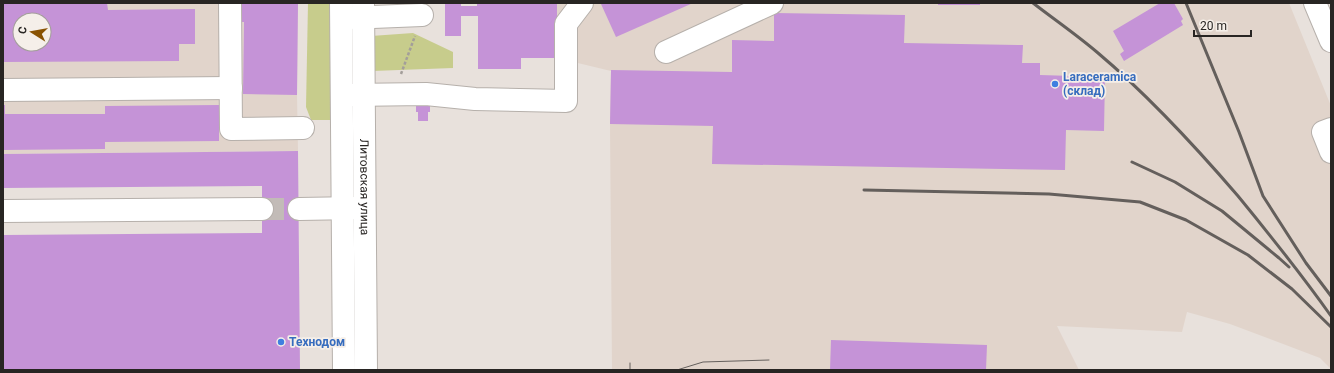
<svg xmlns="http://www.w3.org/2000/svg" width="1334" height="373" viewBox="0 0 1334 373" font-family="Roboto,sans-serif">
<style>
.built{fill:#e1d4cb;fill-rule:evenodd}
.green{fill:#c7cc8c}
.building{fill:#c593d7;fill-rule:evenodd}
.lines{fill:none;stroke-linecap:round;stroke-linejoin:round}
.minor-tunnel{stroke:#c2bbb7;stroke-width:22;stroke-dasharray:22 11;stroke-linecap:butt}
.minor-casing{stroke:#b6b0ab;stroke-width:24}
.path{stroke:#a39e9a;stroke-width:2.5;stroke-dasharray:3 2;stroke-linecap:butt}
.minor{stroke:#fff;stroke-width:22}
.tram{stroke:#645f5c;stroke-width:1}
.rail{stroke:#645f5c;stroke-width:3}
.shop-dot{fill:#3f7fe0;stroke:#f5efe9;stroke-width:1.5}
.labels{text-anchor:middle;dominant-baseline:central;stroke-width:3.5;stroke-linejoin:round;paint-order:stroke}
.shop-label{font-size:12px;font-weight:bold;fill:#366cbe;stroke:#f5efe9;text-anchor:start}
.street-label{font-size:12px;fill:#282523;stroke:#f5efe9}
</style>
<rect width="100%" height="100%" fill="#e8e1dc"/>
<!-- built -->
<g class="built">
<path d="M3,3H298L297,95L298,151L3,154ZM20,20H44V44H20Z"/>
<path d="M557,3H1289L1331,106V369L1320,358L1230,324L1187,312L1182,332L1057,326L1079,370H612L610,124L611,71L557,58Z"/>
</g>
<!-- green -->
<g class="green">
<path d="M308,3H331V120H311L306,107Z"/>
<path d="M413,33L453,52V68L372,71L371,36Z"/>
</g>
<!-- building -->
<g class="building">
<path d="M3,3H107L108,10L195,9V44H179V61L3,62ZM20,20H44V44H20Z"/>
<path d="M236,3H298L297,95L243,94L244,22H236Z"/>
<path d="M445,3H461V6H477V3H557V58H521V69H478V16H461V36H445Z"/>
<path d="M603,3H693L616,37L601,4Z"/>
<rect x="938" y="3" width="42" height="2"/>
<path d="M1160,3H1174L1183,19L1181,21L1183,25L1124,61L1120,54L1124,51L1113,31Z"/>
<path d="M774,13L905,15L904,43L1023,45L1022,63H1040V75L1105,77L1104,131L1066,130L1065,170L712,164L713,126L610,124L611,70L732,72V40L774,41Z"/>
<path d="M416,101H430V112H428V121H418V112H416Z"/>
<path d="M3,105H5V114H105V106L219,105V141L105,142V149L3,150Z"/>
<path d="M298,151L300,370H3V235L262,233V186L3,188V154Z"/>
<path d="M831,340L987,345L986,370H830Z"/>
</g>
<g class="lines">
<!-- minor-tunnel -->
<path class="minor-tunnel" d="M262,209H299"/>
<!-- minor casing -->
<g class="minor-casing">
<g id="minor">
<path d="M230,3L231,129L303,128"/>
<path d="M341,3L344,370"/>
<path id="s1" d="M363,3L366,370"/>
<path d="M1315,3L1331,41"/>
<path d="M348,18L422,15"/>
<path d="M666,52L772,3"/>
<path d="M3,90L231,88"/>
<path d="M349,95L426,94L475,99L566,101V24L582,3"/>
<path d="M1331,129L1323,132L1331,152"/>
<path d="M299,209L357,208"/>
<path d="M3,211L262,209"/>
</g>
</g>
<!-- path -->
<path class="path" d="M401,74L415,36"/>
<!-- minor -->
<use href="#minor" class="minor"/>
<!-- tram -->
<g class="tram">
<path d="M630,370V363"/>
<path d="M677,370L703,362L769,360"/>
</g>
<!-- rail -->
<g class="rail">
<path d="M1033,3C1055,20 1077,35 1098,53C1149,96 1195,146 1238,196C1270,235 1302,275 1331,316"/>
<path d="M1186,3L1239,132L1263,196L1306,263L1331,296"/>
<path d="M1132,162L1175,182L1222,211L1279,258L1289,267"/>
<path d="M864,190L1049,194L1140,202L1186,220L1248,255L1292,289L1331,327"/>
</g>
</g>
<!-- markers -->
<g class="shop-dot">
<circle cx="1055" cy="84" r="4"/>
<circle cx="281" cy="342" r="4"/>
</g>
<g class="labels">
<!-- shop labels -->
<g class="shop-label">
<text x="1063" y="77">Laraceramica<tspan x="1063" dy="14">(склад)</tspan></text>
<text x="289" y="342">Технодом</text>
</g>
<!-- street labels -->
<g class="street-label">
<text stroke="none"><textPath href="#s1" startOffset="184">Литовская улица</textPath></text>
</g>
</g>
<!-- border -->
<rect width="1334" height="373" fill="none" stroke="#282523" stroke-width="8"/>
<!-- north arrow -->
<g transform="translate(32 32) rotate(281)"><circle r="19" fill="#f5efe9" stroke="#a39e9a"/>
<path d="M0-3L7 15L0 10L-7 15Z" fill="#895303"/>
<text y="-6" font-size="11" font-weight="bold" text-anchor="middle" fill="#282523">С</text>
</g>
<!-- scale -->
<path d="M1194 30v6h57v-6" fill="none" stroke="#282523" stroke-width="2"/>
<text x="1200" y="30" font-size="12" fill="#282523" stroke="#f5efe9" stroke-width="3" paint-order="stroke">20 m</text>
</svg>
